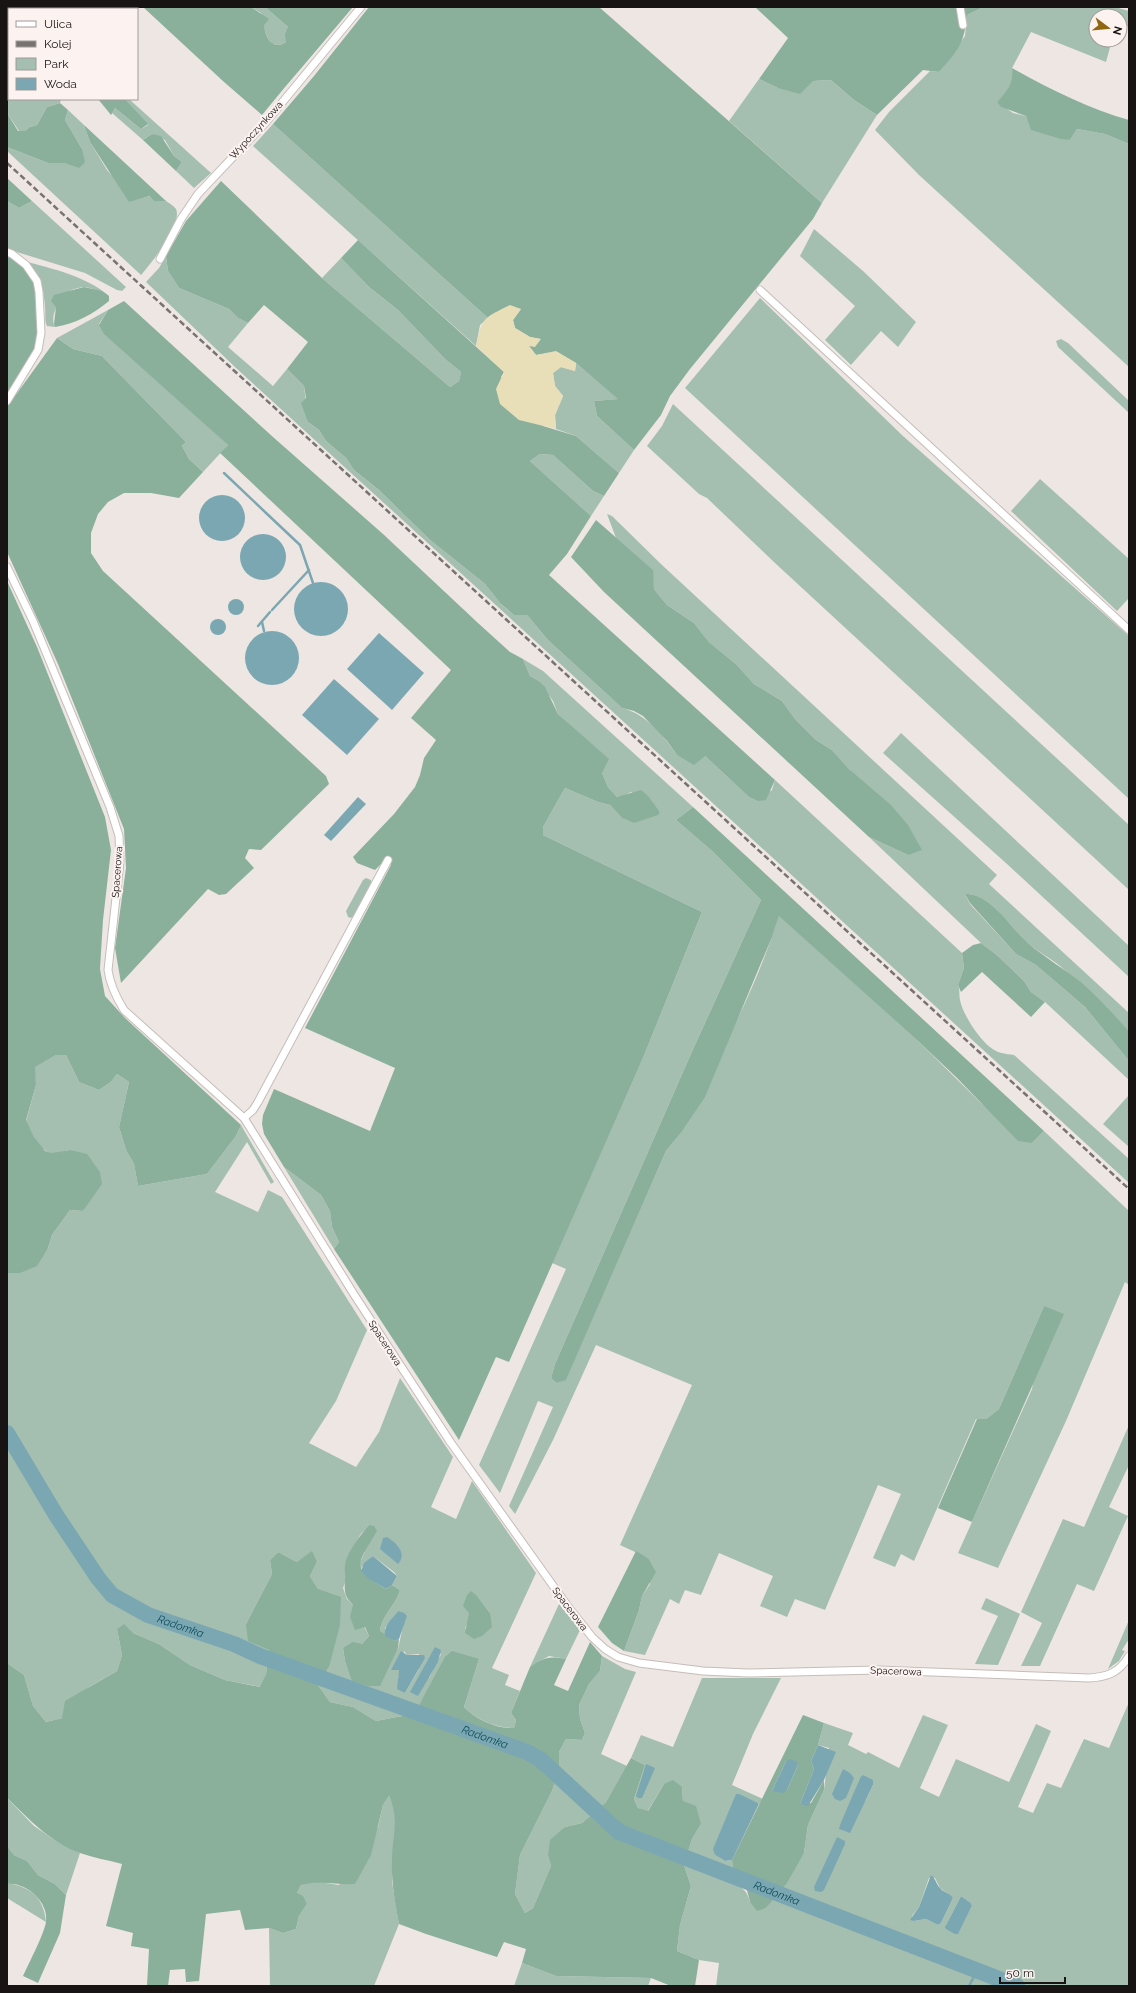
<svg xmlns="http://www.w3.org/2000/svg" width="1136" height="1993" viewBox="0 0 1136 1993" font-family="Raleway,sans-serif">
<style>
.green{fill:#a4bfb0;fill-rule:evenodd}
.forest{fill:#8ab09c;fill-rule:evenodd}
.sand{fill:#e8dfb9}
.water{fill:#7ba7b2}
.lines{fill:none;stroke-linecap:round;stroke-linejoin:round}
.stream{stroke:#7ba7b2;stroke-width:2.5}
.river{stroke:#7ba7b2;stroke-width:16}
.street-casing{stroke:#c5bdba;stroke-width:9}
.street{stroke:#fff;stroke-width:7}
.rail{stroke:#787371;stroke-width:2.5;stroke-dasharray:6 3;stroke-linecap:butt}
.labels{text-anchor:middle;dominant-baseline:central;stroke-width:4;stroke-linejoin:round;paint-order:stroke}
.street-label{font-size:10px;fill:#171413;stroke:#fcf3f0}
.water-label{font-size:11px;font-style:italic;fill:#0d4e5b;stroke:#fcf3f0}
</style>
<rect width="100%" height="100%" fill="#eee6e3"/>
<!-- green -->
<g class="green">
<path d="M251,7H265L288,27L286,42C266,54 264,25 261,13Z"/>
<path d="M984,7H1115L1129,11V27L1120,24V16H1096V40H1112L1106,62L1031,32L1012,68L1014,79L1008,90L997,102L1013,113L1026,116L1032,130L1070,140L1077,129L1105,134L1129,144V367L919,175L875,130L889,112L930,71L939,72L965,36L967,15Z"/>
<path d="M7,53L9,99H61L60,103L47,107L37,125L30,127L25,131H19L7,113Z"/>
<path d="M759,79L778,88L813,81L831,80L854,100L877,115L822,203L729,121Z"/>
<path d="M125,99H129L211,173L194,188L176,171L182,162L174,156L165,140L152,134L143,140L112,113L115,108L141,129L148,125Z"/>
<path d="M68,110L84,125L90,142L107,170L135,200L151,196L154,201H166C169,203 174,206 176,209C183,223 150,265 141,275L7,151V147L48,163H65L82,149L65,120Z"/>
<path d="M273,124L488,318L480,325L476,346L253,146Z"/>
<path d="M7,201L19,208L32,201L126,287L122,291L117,290L85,273L7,249Z"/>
<path d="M814,229L863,271L916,322L898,347L881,331L851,365L825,340L855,306L800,256Z"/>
<path d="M166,256L168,271L179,288L229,309L238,318L248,323L228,347L273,386L287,369L304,386L308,422L319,430L326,441L346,458L354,470L379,490L430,540L485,584L502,605L514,615H527L548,640L622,708C646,714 663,735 677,755L705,756L749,797L757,801L772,790L775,780L962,953L964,968L958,985C960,990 959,994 960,1000C962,1013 979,1039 990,1047C997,1053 1005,1054 1014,1055L1129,1159V1183L236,368L146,282L159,268Z"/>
<path d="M341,258L369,287L398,310L445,359L461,372L459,381L450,387L322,278Z"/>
<path d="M24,261C53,269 86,276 109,296C102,292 89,286 82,287C79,288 72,289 70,291C60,298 49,315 55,327L47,326C44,320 46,314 45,307C44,288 39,273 24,261Z"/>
<path d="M760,298L903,436L1129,636V799L685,388Z"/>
<path d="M108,310L99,324L228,445L203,472L189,459L182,446L186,442L102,356L73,349L57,338Z"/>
<path d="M1061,339L1068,343L1129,401V413L1058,347L1056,341Z"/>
<path d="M576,363L619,399L594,401L597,416L634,450L619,473L576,436L556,429L555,415L563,396L555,386L553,373L561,367L575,371Z"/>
<path d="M673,404L1129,825V890L775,563L707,498L699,494L647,446L662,426Z"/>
<path d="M540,454L553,455L593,491L604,496L591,516L530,461Z"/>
<path d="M1040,479L1129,559V598L1117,611L1011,511Z"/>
<path d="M607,514L612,516L662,565L997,875L989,884L1129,1013V1031C1107,1008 1085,987 1060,966C1050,958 1038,952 1028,943C1012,929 990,892 965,894L970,904L1016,954L1036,965L1085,1007L1129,1061V1080L1045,1002L1031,992L1024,981L998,956L981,943L869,837L908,855L850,770L832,750L816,740L795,719L782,701L754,684L737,665L709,642L694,623L667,605L654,589L652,570L616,538Z"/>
<path d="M523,659L543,671L693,807L676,820L712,851L761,900L690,1056L555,1364L551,1378L556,1383L566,1379L666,1151L680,1134C715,1063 756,991 779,915L919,1042L982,1104L1032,1143L1044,1131L1129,1211V1285L1125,1282L1066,1421L998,1568L958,1553L1032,1389L1044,1306L999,1409L986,1419H976L914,1561L901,1554L895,1567L873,1558L901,1494L878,1485L825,1610L795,1599L787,1617L760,1606L773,1576L719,1553L701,1595L685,1590L679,1604L670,1599L645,1655L624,1651L639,1610L642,1596L650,1584L648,1558L620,1545L692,1385L596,1345L553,1440L515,1514L509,1506L553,1407L538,1401L500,1493L479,1465L566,1269L552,1263L643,1058L702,912L543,835V827L565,788L598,802L610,805L621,817L660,812L654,805L631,792L624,796L617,797L608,787L602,773L572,727L558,714L553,701L539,681L530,676Z"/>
<path d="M901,733L1129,946V977L1007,864L883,753Z"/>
<path d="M366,878L371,880V884L355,915L351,918L348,917L346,911L363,880Z"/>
<path d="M56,1055H66L79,1082L99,1090L111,1082L117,1074L129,1082L119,1127L126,1150L134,1164L138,1186L207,1174L236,1136L241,1125L274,1182L271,1184L247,1142L215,1192L258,1212L268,1190L282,1197L367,1330L336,1401L309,1443L356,1467L379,1432L400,1378L453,1457L431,1507L456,1519L472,1481L536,1573L492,1668L509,1675L505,1685L520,1691L511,1713L516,1720L514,1728C496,1728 476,1720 464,1707L479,1659L427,1692L419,1705L402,1716L376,1721L353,1707L330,1702L318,1685L329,1667L318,1589L310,1576L317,1562H297L278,1552L270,1560L272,1574L246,1624L269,1650L266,1674L261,1687L225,1680L190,1665L159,1644L133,1633L117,1629L122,1655L117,1671L89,1687L62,1718L46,1722L33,1706L24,1675L7,1663V1273H20L48,1248L52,1235L70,1210L83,1211L89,1201L70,1150C64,1151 56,1154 51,1153C38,1150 31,1131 26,1121L36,1085L34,1067ZM369,1525L365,1551L360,1563L361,1571V1568L373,1556L394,1572L397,1576L392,1585L400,1590C396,1605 382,1615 380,1631L385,1636V1628L398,1611L403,1626L398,1649L353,1681L345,1661L343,1648L362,1644L369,1636L353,1605L347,1599L343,1588L346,1580L345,1564L360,1535ZM478,1597L490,1613L465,1629L469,1619V1612ZM404,1651L407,1655L419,1654V1669L405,1693L398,1679ZM432,1654H441L429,1678L426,1664Z"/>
<path d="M1129,1095V1147L1103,1124Z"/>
<path d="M284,1167L321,1195L330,1211L332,1227L339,1242L334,1249Z"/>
<path d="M1129,1425V1465L1109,1507L1128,1516L1094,1591L1077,1584L1040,1666H1021L1042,1623L1021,1612L1063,1519L1084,1527Z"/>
<path d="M986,1598L1020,1614L998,1665L975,1664L998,1616L981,1609Z"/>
<path d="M559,1604L580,1630L566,1659L549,1656L530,1667Z"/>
<path d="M1129,1620V1639L1122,1650L1125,1651L1119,1661L1108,1669Z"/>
<path d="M602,1656L625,1669L636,1672L601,1754L627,1766L606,1802L582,1823L565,1827L548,1856L551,1866L533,1908L525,1913L515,1894L520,1855L552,1791L559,1769V1752L566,1739L582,1740L585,1733L580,1719L579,1705L589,1684L600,1671Z"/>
<path d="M702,1678H781L753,1734L732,1785L763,1799L758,1806V1803L736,1795L715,1855L725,1861L732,1860C733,1867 733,1876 737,1883C744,1892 746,1888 750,1902L766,1908L804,1853L808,1825L824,1790L829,1748L818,1745L824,1723L853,1733L848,1745L866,1754L868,1752L899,1768L923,1715L948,1725L920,1788L939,1797L956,1759L1009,1782L1036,1724L1051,1731L1018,1807L1033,1813L1047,1783L1061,1788L1084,1739L1109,1748L1129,1702V1986H716L719,1963L699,1960L677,1951L680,1925L691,1886L684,1865L692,1839L701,1824L683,1801L682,1787L664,1784L647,1812L638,1808L634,1799L645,1765L631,1758L641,1735L673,1747ZM860,1778L873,1785L866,1800L840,1829ZM929,1878H935L940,1888L953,1898L941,1923L938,1925L926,1919L914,1921L912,1916L919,1907ZM961,1896L971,1903L972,1906L958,1933L946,1925Z"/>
<path d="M389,1796L395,1809L396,1832L392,1858V1882L399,1924L374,1986H270L269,1928L283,1933L296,1929L299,1916L307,1904L297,1893L301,1885L312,1881L339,1885L378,1827L383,1805Z"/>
<path d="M7,1798L34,1826L53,1839L80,1853L66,1895L55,1884L38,1875L27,1861L14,1855L7,1846Z"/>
<path d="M8,1883C32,1888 43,1897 46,1922L7,1898Z"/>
<path d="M522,1963L556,1976L651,1978L648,1986H514Z"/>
</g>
<!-- forest -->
<g class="forest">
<path d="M7,7H90L93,9H9V67L7,53Z"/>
<path d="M143,7H251L269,19L264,25C265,37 272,51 286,42L285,34L288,27L265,7H353C323,43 292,78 262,115L224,82Z"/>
<path d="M369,7H599L822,203L813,219L690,369L670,396L661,415L634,450L597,416L594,401L618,399L576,363L557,352L536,355L529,346L540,339L530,337L515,328L513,320L521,309L491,315L488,318L273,124L314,76Z"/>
<path d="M755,7H984L967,15C964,45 958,50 939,72L923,70L877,115L854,100L831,80L813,81L800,94L778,88L759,79L788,38Z"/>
<path d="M1012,68C1050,89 1087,108 1129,120V144L1105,134L1077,129L1070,140L1061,139L1031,130L1026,116L1001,107L997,102C1007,90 1014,85 1012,68Z"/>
<path d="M98,99H125L148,124L141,129L115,108L111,115Z"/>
<path d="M60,103L68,110L65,120L82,149L85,162L79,168L65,163H48L7,147V113L18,131H25L30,127L37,125L47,107Z"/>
<path d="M84,125L166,201H154L150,196L129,202L90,142Z"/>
<path d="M152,134L161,136L174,156L182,162L176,171L143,140Z"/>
<path d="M7,178L32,201L19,208L7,201Z"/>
<path d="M221,181L322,278L450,387L459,381L461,372L445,359L398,310L369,287L341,258L358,240L504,372L501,377L543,426L576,436L619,473L604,496L593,491L553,455L540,454L530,461L591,516L567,554L549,575L775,780L766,800L757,801L749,797L705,756L694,765L677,755L667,741L643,716L634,711L622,708L548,640L527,615H514L501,604L485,584L430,540L379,490L354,470L346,458L326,441L319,430L308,422L301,403L306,398L304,386L287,369L308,342L264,305L248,323L238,318L229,309L179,288L168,271L166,256L186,221Z"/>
<path d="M7,255L23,267L32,276L36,289L38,344L7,396Z"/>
<path d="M84,287L102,291L109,296V301C93,314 75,324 55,327L54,324L56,307L51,301L54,295Z"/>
<path d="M124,301L273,437L383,534L478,623L510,652L523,659L530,676L539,681L545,687L558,714L609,759L602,773L608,787L617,797L641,790L648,796L660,812L658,815L634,823L621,817L610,805L598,802L565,788L543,827V835L702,912L643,1058L509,1362L496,1357L459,1440L334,1249L339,1242L332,1227L330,1211L321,1195L284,1167L264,1134L262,1124L263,1115L274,1089L370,1131L395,1068L305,1028L391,865L387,858L375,870L357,863L353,857L394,814L415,787L420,775L424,758L436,740L411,718L451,670L220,453L228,445L104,334L99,325L108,310Z"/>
<path d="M57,338L73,349L102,356L186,442L182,446L189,459L203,472L179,498L151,493H124L108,502L98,514L91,533V553L103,571L326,776L329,784L261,850L249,849L245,858L254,868L226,894L219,895L208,889L121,983L115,948L126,868L124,829L58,664L7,552V407Z"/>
<path d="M596,520L653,570L654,589L667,605L694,623L709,642L737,665L754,684L782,701L795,719L816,740L832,750L850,770L891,805L908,825L922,850L908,855L869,837L604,592L571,557Z"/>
<path d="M7,581L37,647L105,817L111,850L103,920L100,969L105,996L125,1018L241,1125L236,1136L207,1174L138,1186L134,1164L126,1150L119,1127L129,1082L117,1074L111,1082L99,1090L79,1082L66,1055H56L35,1067L36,1085L26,1120L34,1137L45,1151L52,1153L70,1150L87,1154L100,1172L102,1184L83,1211L70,1210L52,1235L48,1248L37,1266L20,1273H7Z"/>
<path d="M693,807L1044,1131L1032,1143L1018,1141L956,1077L919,1042L779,916L772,937L705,1097L680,1134L666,1151L566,1380L556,1383L551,1378L555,1364L690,1056L761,900L712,851L676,820Z"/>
<path d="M965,894C990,892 1011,928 1028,943C1045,958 1065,969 1082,983C1099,998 1114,1015 1129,1031V1061L1085,1007L1036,965L1016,954L970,903Z"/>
<path d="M981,943L998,956L1024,981L1031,992L1045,1002L1031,1017L982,972L961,992L958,985L964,968L962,953L973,945Z"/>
<path d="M1044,1306L1064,1314L972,1522L938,1508L977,1419H986L999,1409Z"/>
<path d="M369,1525L374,1526L377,1531C358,1564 349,1567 386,1589L392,1585L400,1590C396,1605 382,1615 380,1631L395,1641L399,1639L398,1648L380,1686H368L352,1681L345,1661L343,1648L353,1642L362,1644L369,1636L365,1627L355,1630L350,1617L353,1605C345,1597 344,1592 345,1581C346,1576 344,1570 345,1565C346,1554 361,1534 369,1525Z"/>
<path d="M312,1551L317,1562L310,1576L318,1589L341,1597L340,1625L329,1667L318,1685L330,1702L353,1707L376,1721L402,1716L419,1705L445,1657L452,1651L479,1659L464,1707C476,1720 497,1729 514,1728L516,1720L511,1713L530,1667C545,1657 549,1656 566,1659L554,1685L568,1691L590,1642L602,1656L600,1671L589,1684L579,1705L580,1719L585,1733L582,1740L566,1739L559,1752V1769L552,1791L520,1855L515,1894L525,1913L533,1908L551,1866L548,1856L550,1840L565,1827L582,1823L606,1802L631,1758L645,1765L634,1799L638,1808L648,1811L664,1784L673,1780L682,1787L683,1801L696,1806L701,1824L692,1839L684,1865L691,1886L680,1925L677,1951L699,1960L695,1986H671L651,1978L556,1976L522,1963L526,1949L504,1942L497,1957L426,1934L399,1924C395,1902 391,1881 392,1860C392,1836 400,1820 389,1796L383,1805L371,1855L355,1884C337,1885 319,1880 301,1885L297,1893L303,1896L307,1904L299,1916L296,1929L283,1933L269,1928L245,1930L240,1910L206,1914L199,1981L186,1982L185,1969L170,1970L168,1986H147L149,1949L131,1946L133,1933L106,1926L122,1864C108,1860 94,1858 80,1853C50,1842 30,1820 7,1798V1663L24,1675L33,1706L46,1722L62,1718L65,1701L117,1671L122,1655L117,1629L124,1624L133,1633L159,1644L190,1665L225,1680L260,1687L266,1674L269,1650L248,1641L246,1624L272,1574L270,1560L278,1552L297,1562Z"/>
<path d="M636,1551L648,1558L656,1572L642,1596L639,1610L624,1651L612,1643L598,1627Z"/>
<path d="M471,1591L478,1597L490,1613L492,1627L482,1636L474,1639L465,1633L469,1613L463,1606L467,1595Z"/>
<path d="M803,1715L824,1723L818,1745L811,1761L814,1769L800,1804L811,1803L824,1780V1790L808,1825L804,1853L787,1883L766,1908L757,1911L750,1902L747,1890L737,1883L733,1871L732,1860ZM786,1761L798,1765L787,1790L772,1791Z"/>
<path d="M7,1846L14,1855L27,1861L38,1875L55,1884L66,1895L60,1933L38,1983L23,1976C29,1963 44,1934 46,1922C49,1902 26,1882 7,1884Z"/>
</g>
<!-- sand -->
<path class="sand" d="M510,305L521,309L513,320L515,328L530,337L541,339L535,347L529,346L536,355L556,351L576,363L575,371L561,367L553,373L555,386L563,396L555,415L556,429L519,420L500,404L496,389L504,372L476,346C482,317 484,318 510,305Z"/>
<!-- water -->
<g class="water">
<circle cx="222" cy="518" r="23"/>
<circle cx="263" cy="557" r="23"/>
<circle cx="321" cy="609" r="27"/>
<circle cx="236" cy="607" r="8"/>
<circle cx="218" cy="627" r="8"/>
<circle cx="272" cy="658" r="27"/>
<path d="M379,633L424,673L392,710L347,669Z"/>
<path d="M334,679L379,719L347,755L302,715Z"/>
<path d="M358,797L366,804L331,841L324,835Z"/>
<path d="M387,1537C395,1542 408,1553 398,1564L380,1549L383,1538Z"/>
<path d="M373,1556L397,1576L392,1585L386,1589L369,1579L361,1571L364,1563Z"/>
<path d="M398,1611L404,1613L407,1616L399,1639L395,1641L385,1636C383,1626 392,1619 398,1611Z"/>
<path d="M435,1647L441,1650L438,1662L418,1696L410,1692Z"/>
<path d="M401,1651L407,1655H424L425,1658L405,1693L397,1689L399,1670H391Z"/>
<path d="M818,1745L836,1752L824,1780L808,1806L800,1804L814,1769L811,1761Z"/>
<path d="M791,1759L797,1762L798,1765L787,1790L783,1793L772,1791L786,1761Z"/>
<path d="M646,1764L655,1768L642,1798H638L636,1796Z"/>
<path d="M843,1769L850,1773L854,1778L846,1798L840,1801L835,1799L832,1794Z"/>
<path d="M863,1775L873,1780V1785L850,1833L839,1829L840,1825L860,1778Z"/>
<path d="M736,1794H739L758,1803V1806L732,1860L725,1861L715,1855L713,1849Z"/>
<path d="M837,1837L845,1841V1844L824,1890L821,1892L815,1891L814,1887Z"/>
<path d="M931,1875C936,1879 936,1884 940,1888C944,1893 950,1893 953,1898L941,1923L938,1925L926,1919L914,1921L910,1920L919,1907Z"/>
<path d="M961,1896L971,1903L972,1906L958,1934H955L946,1929L945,1927Z"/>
</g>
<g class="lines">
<!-- stream -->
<g class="stream">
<path d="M224,473L264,511"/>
<path d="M265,512L300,545L313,583"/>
<path d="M272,610L309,570"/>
<path d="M262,622L264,631"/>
<path d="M258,626L270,612"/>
<path d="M969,1986L977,1971"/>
</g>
<!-- river -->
<path class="river" id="s1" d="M7,1433L56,1515L98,1578L112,1595L148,1615L234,1644L260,1656L527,1752L541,1760L619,1832L1017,1986"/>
<!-- street casing -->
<g class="street-casing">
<g id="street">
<path d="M960,7L963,25"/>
<path d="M7,252L12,254L26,265L37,281L39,292L41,333L38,350L7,401"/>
<path d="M160,259L181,219L198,194L266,122L361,7"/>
<path d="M760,290L1129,630"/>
<path d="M7,567L33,621L110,807L119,836L120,862L108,970C110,985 116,997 124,1010L244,1118L355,1296L451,1443L569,1608L592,1637L605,1649L618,1657L639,1663L703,1671L748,1673L878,1670L1089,1678C1107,1677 1119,1673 1129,1656"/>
<path d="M244,1118L253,1110L258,1102L388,860"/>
</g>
</g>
<!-- street -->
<use href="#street" class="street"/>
<!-- rail -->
<path class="rail" d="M7,163L1129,1189"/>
</g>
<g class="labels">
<!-- street labels -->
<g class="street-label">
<text transform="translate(256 130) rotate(-48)">Wypoczynkowa</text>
<text transform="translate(117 872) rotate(-86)">Spacerowa</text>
<text transform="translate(385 1343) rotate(57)">Spacerowa</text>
<text transform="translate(570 1609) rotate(53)">Spacerowa</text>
<text transform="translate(896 1671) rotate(2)">Spacerowa</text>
</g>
<!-- water labels -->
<g class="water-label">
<text stroke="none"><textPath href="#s1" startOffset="269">Radomka</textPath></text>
<text stroke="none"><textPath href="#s1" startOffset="593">Radomka</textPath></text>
<text stroke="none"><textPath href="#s1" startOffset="929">Radomka</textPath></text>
</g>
</g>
<!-- border -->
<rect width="1136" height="1993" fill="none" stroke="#171413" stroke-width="16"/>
<!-- legend -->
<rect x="8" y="8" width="130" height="92" fill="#fcf3f0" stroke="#a09a98"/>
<rect x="16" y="21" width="20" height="6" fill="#ffffff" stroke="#a09a98"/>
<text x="44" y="28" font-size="12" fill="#171413">Ulica</text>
<rect x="16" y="41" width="20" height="6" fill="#787371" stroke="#a09a98"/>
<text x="44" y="48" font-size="12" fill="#171413">Kolej</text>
<rect x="16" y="58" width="20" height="12" fill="#a4bfb0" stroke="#a09a98"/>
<text x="44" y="68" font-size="12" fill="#171413">Park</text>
<rect x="16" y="78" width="20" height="12" fill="#7ba7b2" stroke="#a09a98"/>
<text x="44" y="88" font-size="12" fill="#171413">Woda</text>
<!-- north arrow -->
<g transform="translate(1108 28) rotate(106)"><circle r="19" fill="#fcf3f0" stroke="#a09a98"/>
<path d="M0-3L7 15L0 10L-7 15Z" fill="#90660e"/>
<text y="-6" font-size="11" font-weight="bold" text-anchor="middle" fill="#171413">N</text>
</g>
<!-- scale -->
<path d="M1000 1977v6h65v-6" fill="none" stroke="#171413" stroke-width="2"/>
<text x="1006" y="1977" font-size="12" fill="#171413" stroke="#fcf3f0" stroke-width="3" paint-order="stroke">50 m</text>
</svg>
